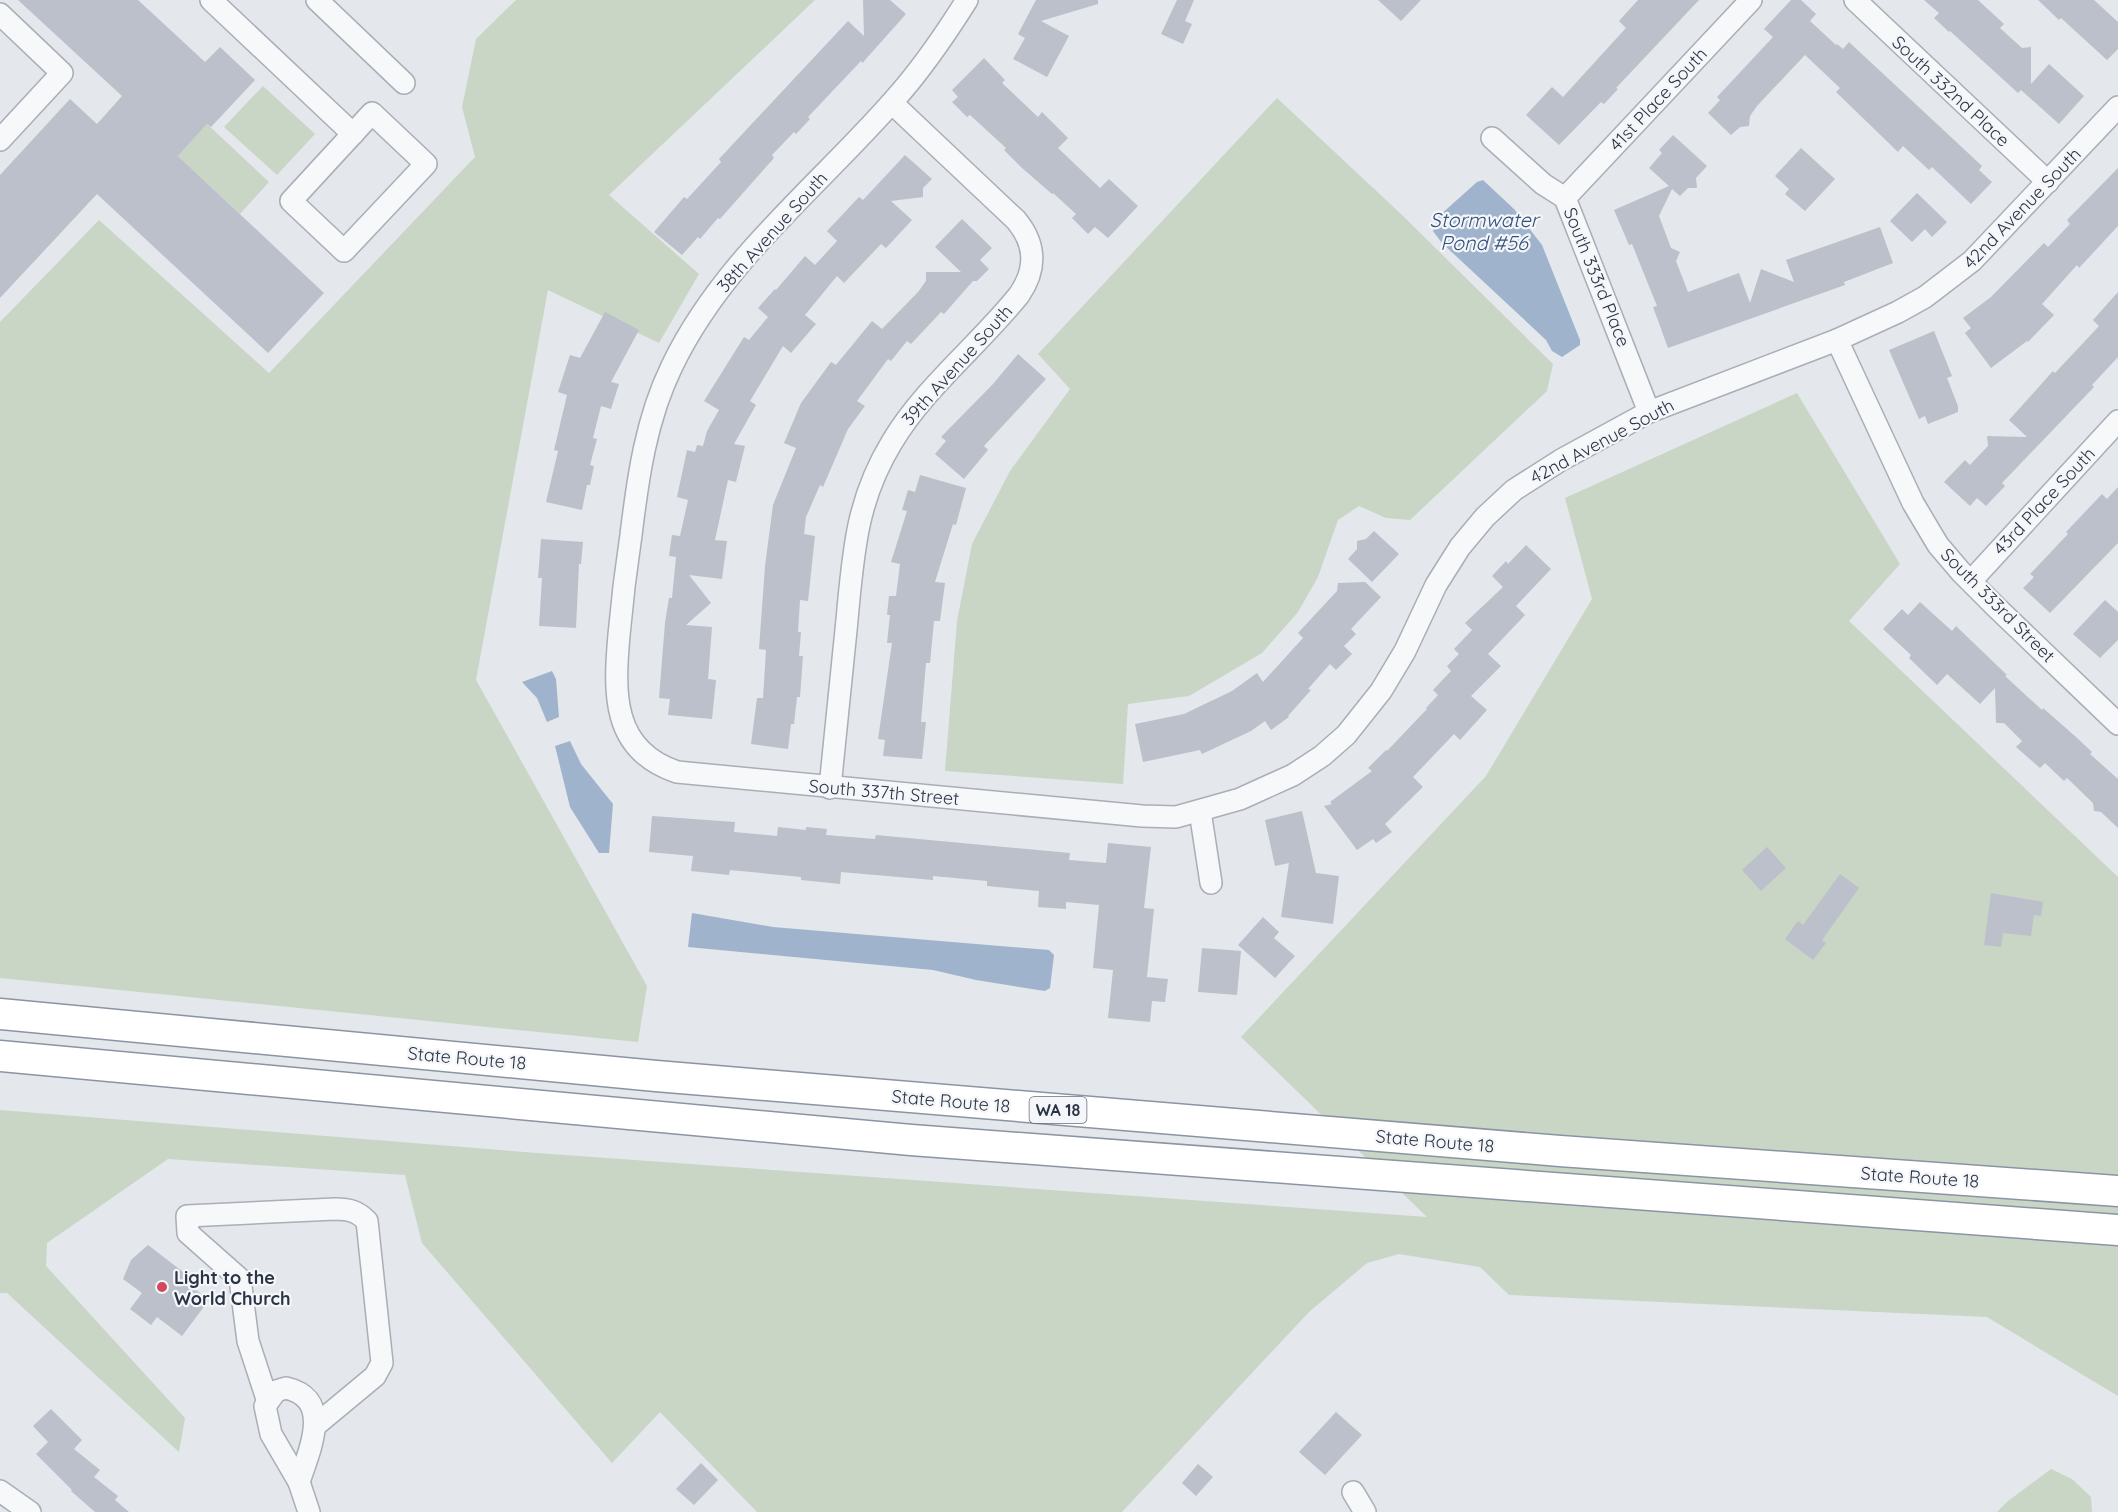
<svg xmlns="http://www.w3.org/2000/svg" width="2118" height="1512" viewBox="0 0 2118 1512" font-family="Quicksand,sans-serif">
<style>
.green{fill:#c9d6c5}
.water{fill:#9fb4cc}
.building{fill:#bbc0ca}
.lines{fill:none;stroke-linecap:round;stroke-linejoin:round}
.minor-casing{stroke:#a9aeb7;stroke-width:24}
.highway-casing{stroke:#8b94a3;stroke-width:33}
.minor{stroke:#f7f8fa;stroke-width:21}
.highway{stroke:#fff;stroke-width:30}
.poi-dot{fill:#d1495b;stroke:#f4f6f9;stroke-width:2}
.labels{text-anchor:middle;dominant-baseline:central;stroke-width:4.5;stroke-linejoin:round;paint-order:stroke}
.shield{fill:#f4f6f9;stroke:#676e7b;stroke-width:1.5}
.shield-label{font-size:16px;font-weight:bold;fill:#2b3445}
.street-label{font-size:18px;fill:#2b3445;stroke:#f4f6f9}
.poi-label{font-size:18px;font-weight:bold;fill:#2b3445;stroke:#f4f6f9;text-anchor:start}
.water-label{font-size:20px;font-style:italic;fill:#34527a;stroke:#f4f6f9}
</style>
<rect width="100%" height="100%" fill="#e4e7ec"/>
<!-- green -->
<g class="green">
<path d="M516,0H815L609,195L699,274L659,343L548,290L476,680L647,986L638,1042L0,978V322L99,220L269,373L475,157L462,107L476,39Z"/>
<path d="M263,86L315,134L277,175L224,127Z"/>
<path d="M1277,98L1402,215L1553,364L1547,391L1410,520L1386,518L1359,506L1338,520L1318,577L1298,612L1262,653L1189,696L1128,704L1123,784L945,771L957,621L972,544L1010,471L1070,389L1038,354Z"/>
<path d="M207,124L269,182L240,214L178,156Z"/>
<path d="M1797,393L1900,564L1849,621L2118,877V1396L1987,1317L1509,1295L1480,1267L1399,1254L1367,1263L1309,1312L1122,1512H757L660,1412L612,1463L422,1243L405,1175L168,1159L47,1243L46,1266L185,1418L179,1452L7,1293H0V1110L537,1153L1427,1217L1241,1037L1486,776L1592,599L1565,498Z"/>
<path d="M2051,1469L2072,1479L2091,1497L2092,1512H1997L2008,1501Z"/>
</g>
<!-- water -->
<g class="water">
<path d="M1483,180L1514,209L1542,245L1580,340V345L1562,357L1552,351L1546,340L1442,243L1433,231L1439,216L1477,182Z"/>
<path d="M552,671L556,679L559,717L547,722L537,698L522,682Z"/>
<path d="M570,741L581,764L613,804L609,853H599L570,807L555,746Z"/>
<path d="M692,913L773,927L1049,950L1054,955L1050,988L1045,991L976,980L933,970L688,947Z"/>
</g>
<!-- building -->
<g class="building">
<path d="M18,0H138L205,62L220,47L255,80L211,127L207,124L178,156L324,293L268,353L97,194L0,298V175L70,99L97,124L122,96Z"/>
<path d="M863,0H890L906,14L865,60L863,63L861,61L808,117L810,119L796,134L794,132L772,155L774,158L720,219L718,218L700,239L698,237L682,255L654,232L684,197L687,199L721,162L719,159L848,21L864,36Z"/>
<path d="M1036,0H1098V4L1041,21L1069,36L1047,77L1013,59L1025,38L1018,34Z"/>
<path d="M1177,0H1194L1185,21L1192,24L1183,44L1161,34Z"/>
<path d="M1378,0H1421L1401,21Z"/>
<path d="M1638,0H1699L1616,88L1618,89L1604,104L1601,102L1559,145L1526,115L1552,87L1563,97L1626,28L1619,21Z"/>
<path d="M1791,0H1801L1816,14L1810,21L1836,45L1837,44L1843,49L1849,42L1982,166L1979,170L1992,182L1971,204L1932,167L1929,170L1903,146L1898,152L1836,92L1840,88L1805,55L1757,106L1750,116L1749,126L1740,127L1731,135L1708,113L1720,100L1717,97L1773,37L1764,29Z"/>
<path d="M1924,0H1978L2004,24L2000,28L2022,48L2031,47V84L2049,64L2084,96L2059,124L2021,90L2018,93L1950,31L1949,32L1934,18L1939,13Z"/>
<path d="M2038,0H2094L2118,22V49L2107,60L2061,18L2059,20Z"/>
<path d="M984,58L1005,80L1002,83L1038,117L1042,112L1068,138L1058,148L1100,188L1109,179L1138,206L1108,238L1095,227L1088,234L1072,218L1076,214L1053,193L1052,194L1022,168L1004,150L1006,148L970,115L967,117L952,102L958,97L952,90Z"/>
<path d="M1673,135L1707,166L1696,178L1697,188H1688L1680,196L1672,189L1659,216L1671,248L1680,252L1676,261L1688,292L1739,273L1750,303L1761,269L1794,282L1786,260L1880,227L1893,263L1844,282L1845,285L1668,348L1653,307L1657,306L1632,244L1629,245L1614,210L1669,186L1649,168L1662,153L1659,150Z"/>
<path d="M1801,148L1835,179L1805,211L1785,194L1789,189L1775,176Z"/>
<path d="M905,155L932,179L923,188V197L891,201L912,220L886,248L881,244L844,283L837,276L805,315L816,324L791,353L783,346L750,401L756,405L734,444L745,446L736,482L728,480L715,540L727,541L722,579L689,575L711,603L686,625L712,627L708,679L716,680L712,719L668,715L670,699L659,698L665,623L669,598H672L676,557L669,556L672,535L680,536L688,500L677,497L687,450L695,452L697,445L703,446L707,431L719,410L704,401L744,337L749,340L768,317L758,308L775,289L776,290L805,256L815,265L837,241L827,231L859,197L863,200Z"/>
<path d="M2118,168V226L2079,268L2077,265L2042,304L2054,315L2028,342L2027,341L1991,368L1965,333L1971,328L1963,318L1991,297L2044,243L2048,247L2070,224L2067,220Z"/>
<path d="M1917,193L1947,222L1932,237L1925,229L1912,242L1890,221Z"/>
<path d="M962,219L992,248L980,260L989,269L977,281H973L944,314L941,312L911,344L907,341L891,361L888,359L857,401L865,406L848,429L823,487L820,485L806,517L804,534L815,536L808,601L800,600L798,632H801L799,656H803L800,697H797L794,724H791L788,749L751,744L757,698H763L766,650L759,649L765,566L773,505L796,448L784,443L801,403L831,362L836,365L872,321L882,329L918,292L926,281V272H961L935,247Z"/>
<path d="M2118,292V357L2092,385L2094,387L2002,483L2005,486L1986,506L1977,498L1970,506L1944,482L1965,460L1970,465L1988,446L1987,436L2027,437L2009,420L2053,371L2055,373L2099,326L2093,320Z"/>
<path d="M605,312L639,330L611,382L619,384L611,409L601,406L593,438L597,439L590,465L594,466L590,485H587L582,510L546,502L558,451L554,450L567,395L558,392L570,355L580,358Z"/>
<path d="M1934,331L1952,376L1947,378L1958,406V412L1928,424L1925,416L1919,419L1889,350Z"/>
<path d="M1018,354L1046,379L984,446L988,450L964,479L935,454L946,441L941,437L993,384Z"/>
<path d="M920,475L966,488L956,525L953,524L935,582L945,583L940,621H934L930,663H926L921,722H926L922,759L883,756L885,740L878,739L892,643H887L890,615H887L889,596H896L900,564L891,562L907,511L902,510L908,490L915,492Z"/>
<path d="M2118,487V543L2050,613L2023,588L2034,577L2030,574L2068,534L2066,532L2102,494L2107,499Z"/>
<path d="M1374,531L1399,554L1372,582L1348,559L1357,549V541L1366,539Z"/>
<path d="M541,539L583,542L581,564H579L576,628L539,626L542,578H538Z"/>
<path d="M1526,545L1551,569L1516,606L1525,615L1488,654L1501,666L1471,696L1487,710L1460,740L1454,734L1413,777L1423,787L1385,824L1392,832L1376,843L1373,839L1357,850L1324,806L1332,804L1330,802L1372,771L1368,768L1386,750L1387,751L1427,709L1426,708L1438,695L1433,690L1451,671L1447,666L1459,654L1454,649L1472,630L1465,623L1503,587L1492,576L1506,561L1508,564Z"/>
<path d="M1365,582L1381,597L1351,629L1356,634L1344,646L1352,654L1336,670L1330,664L1308,689L1311,690L1288,716L1289,717L1271,730L1265,721L1251,731L1202,754L1200,750L1143,762L1135,724L1184,714L1232,691L1257,673L1263,682L1303,638L1298,633L1337,591L1338,583Z"/>
<path d="M2105,600L2118,612V640L2100,658L2073,634Z"/>
<path d="M1920,602L1952,631L1956,626L2007,675L2005,676L2042,710L2043,708L2076,737L2092,752L2090,754L2118,779V828L2101,812L2094,811L2093,803L2067,778L2064,781L2045,763L2040,768L2016,747L2022,741L2004,723H1996L1995,688L1980,704L1947,674L1937,685L1909,658L1911,655L1883,629L1902,609L1908,615Z"/>
<path d="M1302,811L1316,873L1339,876L1333,924L1281,917L1289,863L1275,866L1265,820Z"/>
<path d="M652,816L735,822L734,832L777,836L778,827L806,830V827L827,829L826,835L875,839L876,835L1070,853L1069,860L1106,863L1108,843L1151,847L1144,908L1154,909L1147,977L1168,979L1165,1002L1152,1001L1150,1022L1108,1018L1113,970L1093,968L1099,905L1066,902V909L1038,907L1039,891L987,886V881L933,876V880L841,872L840,884L801,880V877L730,870L729,875L691,871L693,856L649,852Z"/>
<path d="M1767,847L1786,868L1761,891L1742,870Z"/>
<path d="M1840,874L1859,888L1822,940L1826,943L1813,960L1785,939L1798,921L1803,925Z"/>
<path d="M1991,893L2043,902L2041,916L2034,915L2031,936L2003,933L2001,947L1984,945Z"/>
<path d="M1263,917L1279,932L1274,938L1295,956L1275,978L1238,945Z"/>
<path d="M1202,948L1241,951L1237,995L1198,992Z"/>
<path d="M148,1245L187,1275L183,1280L209,1300L182,1336L157,1317L151,1325L130,1309L142,1293L123,1279L131,1260Z"/>
<path d="M51,1409L82,1440L74,1449L100,1470L94,1477L118,1496L115,1500L129,1512H95L71,1491L72,1490L36,1454L48,1442L33,1426Z"/>
<path d="M1336,1412L1362,1435L1325,1475L1299,1452Z"/>
<path d="M701,1463L718,1480L694,1505L676,1489Z"/>
<path d="M1198,1464L1213,1477L1196,1496L1182,1483Z"/>
</g>
<g class="lines">
<!-- minor casing -->
<g class="minor-casing">
<g id="minor">
<path d="M211,0L353,134"/>
<path d="M317,0L404,83"/>
<path d="M967,0C945,35 922,69 894,100C818,187 723,260 672,366C646,419 638,477 631,535C626,568 622,601 619,635C614,692 611,750 677,772L1142,816L1176,817L1240,799L1293,775L1322,756L1346,735L1381,691L1405,651L1436,585L1460,547L1485,517L1514,490L1561,460L1649,412L1837,340L1898,312L1925,297L1972,261L2118,107"/>
<path d="M1855,0L2048,182"/>
<path d="M0,14L62,73L0,140"/>
<path d="M372,113L426,164L344,251L291,201Z"/>
<path d="M1492,138L1543,184L1565,198L1649,412"/>
<path d="M1565,198L1751,0"/>
<path d="M1837,340L1913,503L1938,545L1961,572L1996,607L2118,724"/>
<path d="M1971,581L2118,421"/>
<path d="M830,788C835,735 841,682 846,630C853,560 854,504 892,442C925,387 979,345 1019,295C1037,269 1036,244 1016,220L892,103"/>
<path d="M1200,811L1211,883"/>
<path d="M286,1388C334,1399 309,1451 299,1482L271,1434L265,1406L276,1391Z"/>
<path d="M268,1402L248,1341L240,1279L188,1233L187,1216L335,1209C349,1209 357,1211 367,1221L382,1363L375,1376L316,1425"/>
<path d="M299,1482L309,1512"/>
<path d="M0,1491L30,1512"/>
<path d="M1353,1492L1365,1512"/>
</g>
</g>
<!-- highway casing -->
<g class="highway-casing">
<g id="highway">
<path d="M0,1014L656,1076L1560,1151L2118,1191"/>
<path d="M0,1056L911,1140L2118,1230"/>
</g>
</g>
<!-- minor -->
<use href="#minor" class="minor"/>
<!-- highway -->
<use href="#highway" class="highway"/>
</g>
<!-- markers -->
<circle class="poi-dot" cx="162" cy="1287" r="6"/>
<g class="labels">
<!-- shield labels -->
<rect class="shield" x="1029.5" y="1097" width="57" height="26" rx="4.5"/>
<g class="shield-label">
<text x="1058" y="1110">WA 18</text>
</g>
<!-- street labels -->
<g class="street-label">
<text transform="translate(1951 91) rotate(43)">South 332nd Place</text>
<text transform="translate(1658 99) rotate(-47)">41st Place South</text>
<text transform="translate(2022 208) rotate(-46)">42nd Avenue South</text>
<text transform="translate(772 232) rotate(-48)">38th Avenue South</text>
<text transform="translate(1597 277) rotate(68)">South 333rd Place</text>
<text transform="translate(957 365) rotate(-48)">39th Avenue South</text>
<text transform="translate(1602 441) rotate(-28)">42nd Avenue South</text>
<text transform="translate(2044 501) rotate(-47)">43rd Place South</text>
<text transform="translate(1998 605) rotate(45)">South 333rd Street</text>
<text transform="translate(884 792) rotate(5)">South 337th Street</text>
<text transform="translate(467 1058) rotate(5)">State Route 18</text>
<text transform="translate(951 1101) rotate(5)">State Route 18</text>
<text transform="translate(1435 1141) rotate(5)">State Route 18</text>
<text transform="translate(1920 1177) rotate(4)">State Route 18</text>
</g>
<!-- poi labels -->
<g class="poi-label">
<text x="174" y="1277">Light to the<tspan x="174" dy="21">World Church</tspan></text>
</g>
<!-- water labels -->
<g class="water-label">
<text x="1484" y="219">Stormwater<tspan x="1484" dy="23">Pond #56</tspan></text>
</g>
</g>
</svg>
